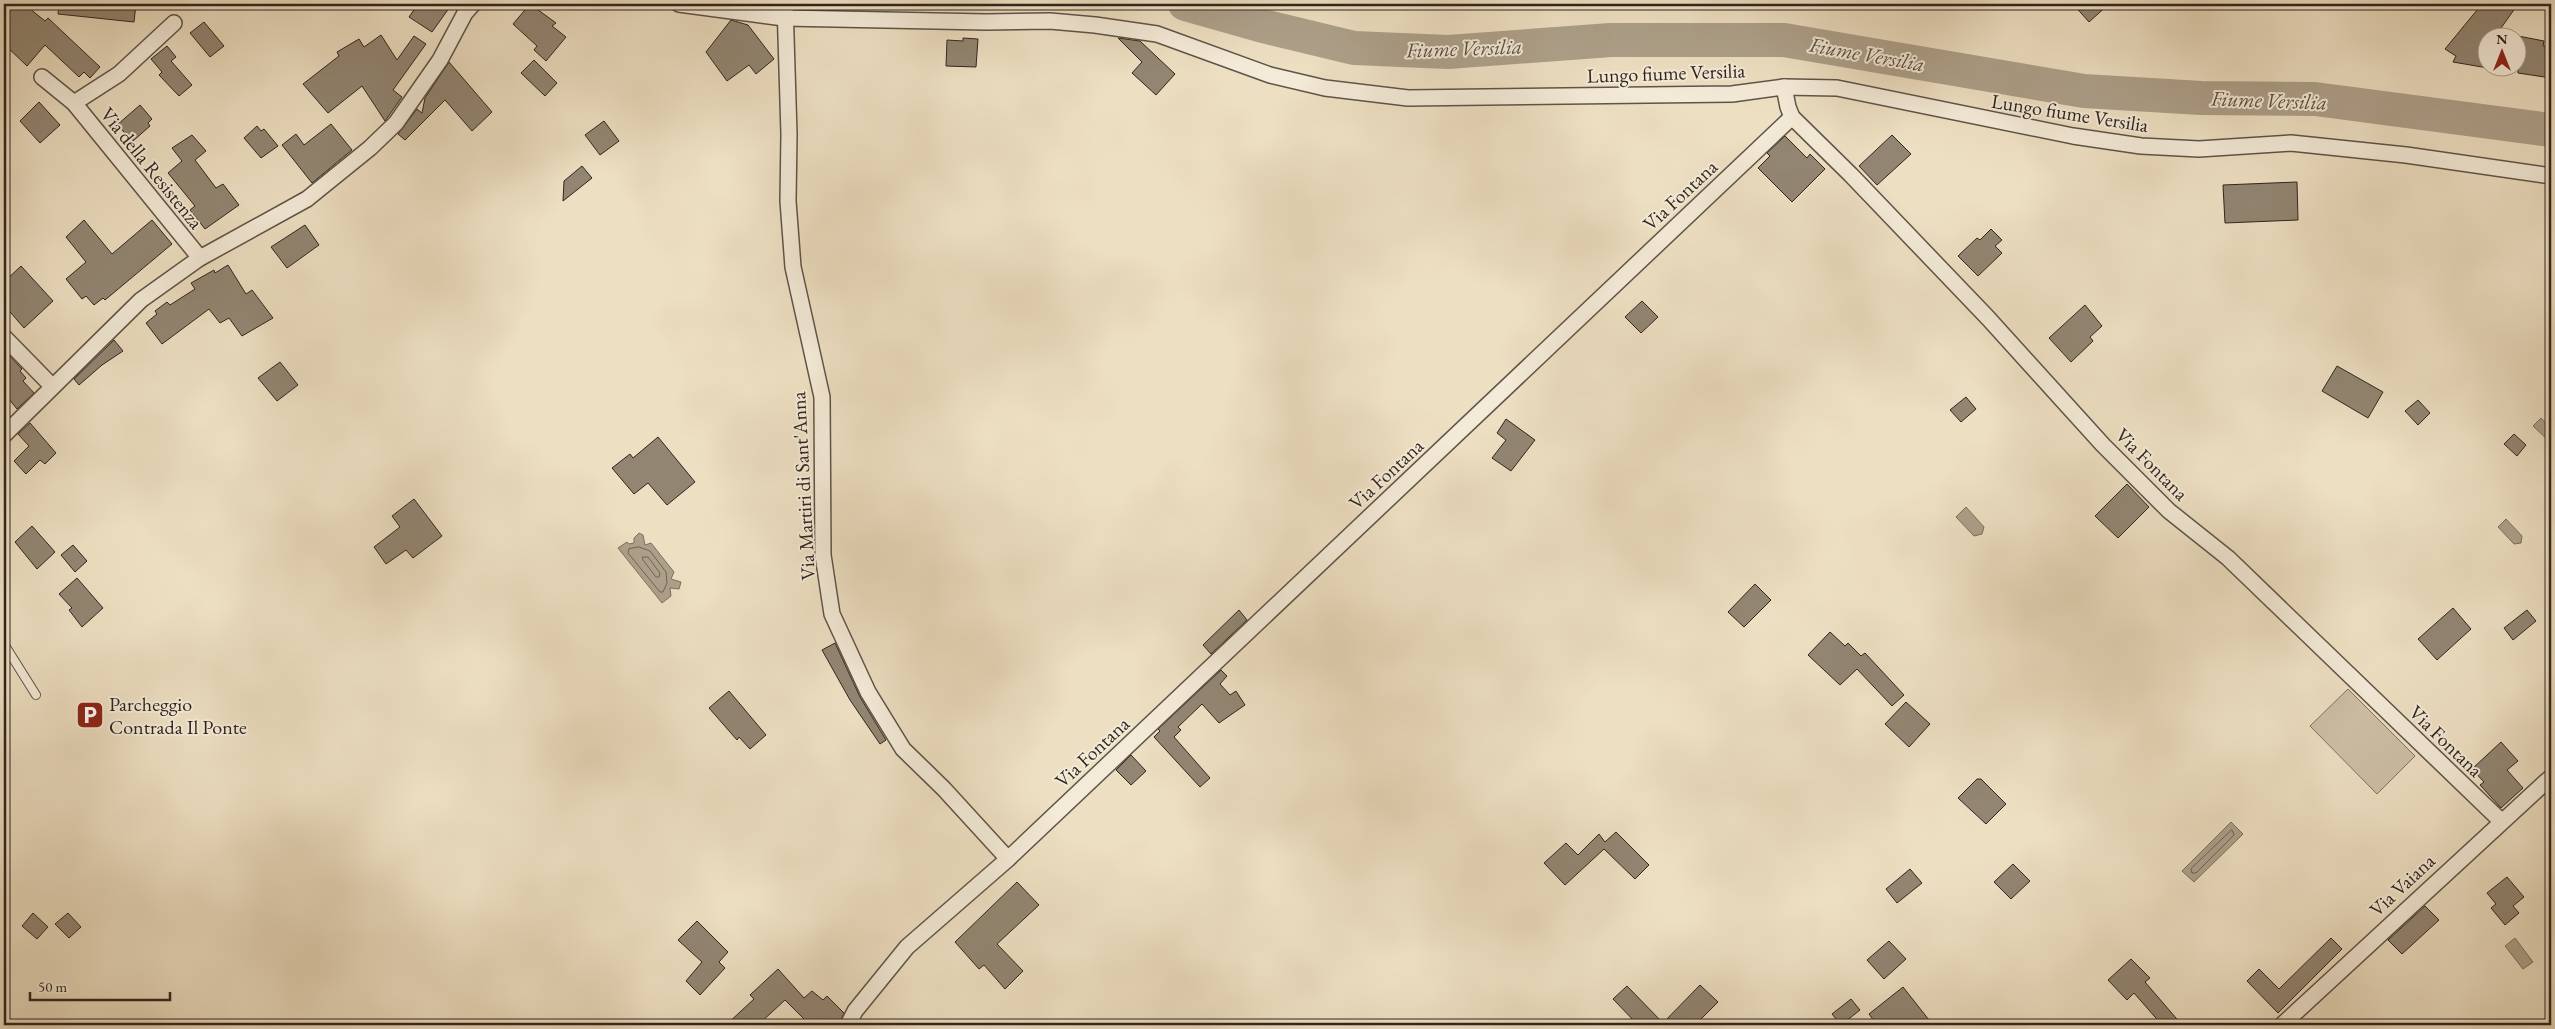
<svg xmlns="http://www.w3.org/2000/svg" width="2555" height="1029" viewBox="0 0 2555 1029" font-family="'EB Garamond',serif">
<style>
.green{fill:#cdbfa6;stroke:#7e7262}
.water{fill:#ada08a;stroke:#7b6f5f}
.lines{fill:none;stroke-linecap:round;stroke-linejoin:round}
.shore{stroke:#6e6254;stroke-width:1}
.river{stroke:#ada08a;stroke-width:34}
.building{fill:#928673;stroke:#30251e}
.service-casing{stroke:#5f5447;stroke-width:10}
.minor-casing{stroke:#5f5447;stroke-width:18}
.service{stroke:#f3ead7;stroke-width:8}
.minor{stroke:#f3ead7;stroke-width:15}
.labels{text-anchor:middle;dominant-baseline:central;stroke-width:4;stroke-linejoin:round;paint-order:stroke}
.street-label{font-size:20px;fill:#30251e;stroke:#f3ead7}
.poi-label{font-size:20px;fill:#30251e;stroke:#f3ead7;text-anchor:start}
.water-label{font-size:21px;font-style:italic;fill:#5c5044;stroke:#f3ead7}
</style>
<rect width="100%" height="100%" fill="#eddfc2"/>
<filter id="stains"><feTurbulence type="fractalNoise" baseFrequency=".004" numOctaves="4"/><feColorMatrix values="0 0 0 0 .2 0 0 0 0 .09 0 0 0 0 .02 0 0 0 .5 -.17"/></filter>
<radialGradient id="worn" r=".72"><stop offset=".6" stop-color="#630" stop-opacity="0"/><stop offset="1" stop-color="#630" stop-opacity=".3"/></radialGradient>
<!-- green -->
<path class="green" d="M2348,689L2415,756L2377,794L2310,726Z"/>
<!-- water -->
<g class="water">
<path d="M2541,418L2551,429V443L2533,426Z"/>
<path d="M1966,507L1984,527L1982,534L1974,536L1956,517Z"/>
<path d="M2506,519L2522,536L2521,543L2514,544L2498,527Z"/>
<path d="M639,533L643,535L645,545L651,543L674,572L671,579L681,582L679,589L670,588L671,596L662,603L618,548L627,542L629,544L634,543V538Z"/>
<path d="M2231,822L2243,834L2194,882L2182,871Z"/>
<path d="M2515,938L2533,962L2523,969L2505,946Z"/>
</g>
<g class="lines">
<!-- shore -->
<g class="shore">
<path d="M639,547L650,551L666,572L667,583L663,592H660L628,553L629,549Z"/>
<path d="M643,557H648L660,573L659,577H656L643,560Z"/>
<path d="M2232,830L2234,835L2196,873H2192L2191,869Z"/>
</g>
<!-- river -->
<path class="river" d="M1185,4L1259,25L1354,48L1448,52L1611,40H1784L2084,91L2201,98L2315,99L2551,130"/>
</g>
<!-- building -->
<g class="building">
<path d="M11,4H24L45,21L48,18L100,67L90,78L84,72L79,77L45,45L27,66L4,44V11Z"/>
<path d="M59,4H136L134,22L58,14Z"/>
<path d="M418,4H452L432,32L409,17Z"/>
<path d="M530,4L556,23L552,26L566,37L546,61L534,50L537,46L513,24Z"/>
<path d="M2073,4H2109L2089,22Z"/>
<path d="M2482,4H2518L2494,38H2488V68L2453,62L2456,56L2445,49Z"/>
<path d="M731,20L748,25L774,59L756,74L749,65L727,81L706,52Z"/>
<path d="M204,22L224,46L210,57L190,33Z"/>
<path d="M381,35L397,60L414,36L426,44L393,90L402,97L385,121L362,86L328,113L303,84L339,56L337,52L359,39L364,47Z"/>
<path d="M2518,36L2544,41L2543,46L2551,47V78L2518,73Z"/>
<path d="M963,38L978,39L976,67L946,66L947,40L963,41Z"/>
<path d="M1118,38L1140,41L1175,74L1156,95L1132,73L1142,62Z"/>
<path d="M167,46L176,57L171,61L192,85L179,96L159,75L162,72L151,59Z"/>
<path d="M534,60L557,83L545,96L521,73Z"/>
<path d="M449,62L492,112L472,131L445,100L405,140L398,134L417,109L422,113L425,98Z"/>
<path d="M39,102L60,125L40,143L20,121Z"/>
<path d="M140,105L152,119L148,123L150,126L133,141L117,125Z"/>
<path d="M604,121L619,141L600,155L585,135Z"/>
<path d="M331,124L352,150L312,183L282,145L296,134L304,145Z"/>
<path d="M257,126L261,131L264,129L278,146L261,158L244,138Z"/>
<path d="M192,135L206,151L195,160L216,188L223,184L239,205L205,229L190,210L195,206L168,173L182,161L172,148Z"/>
<path d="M1892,135L1911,154L1877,185L1859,166Z"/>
<path d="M1785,136L1807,158L1810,154L1825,169L1792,202L1758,168L1770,156L1767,153Z"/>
<path d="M582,166L592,178L563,201L564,181Z"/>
<path d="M2297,182L2298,220L2225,223L2223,185Z"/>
<path d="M84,220L112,254L152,220L172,244L105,300L103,298L94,305L86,296L82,299L66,279L86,262L66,237Z"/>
<path d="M305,225L319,245L287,268L271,247Z"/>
<path d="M1991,229L2002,240L1995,246L2002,253L1978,276L1958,256L1977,238L1980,240Z"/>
<path d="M228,265L246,294L252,290L273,318L242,336L229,318L220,323L209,309L162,344L146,323L157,314L155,311L167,302L170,305L195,289L191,283L214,270L215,273Z"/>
<path d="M21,266L53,301L24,328L4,305V282Z"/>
<path d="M1642,301L1658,317L1641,333L1625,317Z"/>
<path d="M2085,305L2102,326L2090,337L2093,341L2071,362L2049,338Z"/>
<path d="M114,340L123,351L102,365L79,385L74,379Z"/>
<path d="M4,350L22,369L20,371L26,378L23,381L34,393L17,409L4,393Z"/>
<path d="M280,362L298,385L277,401L258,378Z"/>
<path d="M2337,366L2383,392L2368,418L2322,391Z"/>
<path d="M1966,397L1976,409L1961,422L1950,410Z"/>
<path d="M2418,400L2430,413L2418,425L2405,411Z"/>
<path d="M1506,419L1535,440L1511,471L1492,458L1506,440L1497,433Z"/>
<path d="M30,423L56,453L45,464L40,460L26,474L14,461L29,446L18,434Z"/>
<path d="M2514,434L2526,445L2517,456L2504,444Z"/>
<path d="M658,437L695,482L667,505L648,483L634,494L612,468L630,454L633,458Z"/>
<path d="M2127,484L2149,507L2118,538L2095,516Z"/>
<path d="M414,499L442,536L413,558L406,550L386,564L374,547L400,527L392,516Z"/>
<path d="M32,526L55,552L37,569L15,542Z"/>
<path d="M73,545L87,561L75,572L61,555Z"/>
<path d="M77,578L103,608L82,627L69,610L72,608L59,594Z"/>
<path d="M1755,584L1771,600L1744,627L1728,612Z"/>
<path d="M2453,608L2471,629L2437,660L2418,639Z"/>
<path d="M1239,610L1247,620L1211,654L1203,645Z"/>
<path d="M2527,610L2536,621L2513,640L2504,628Z"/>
<path d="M1830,632L1845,646L1848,643L1861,656L1865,653L1904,695L1892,706L1857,669L1840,685L1808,655Z"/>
<path d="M835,643L860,697L886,740L880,744L850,700L822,650Z"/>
<path d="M1221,670L1227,676L1220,684L1230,695L1236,691L1245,705L1219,723L1202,704L1178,727L1181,730L1174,737L1210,778L1200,787L1154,737L1160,731L1158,729Z"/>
<path d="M729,691L766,735L750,749L739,737L737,740L709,708Z"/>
<path d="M1906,702L1930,724L1909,747L1885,724Z"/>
<path d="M2501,742L2518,761L2507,770L2523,788L2501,808L2480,785L2484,782L2472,769Z"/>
<path d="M1131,755L1146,771L1131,785L1116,770Z"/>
<path d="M1977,779H1981L2006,804L1986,824L1958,798Z"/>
<path d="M1616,832L1649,865L1635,879L1604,849L1565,885L1544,863L1566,843L1578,855L1599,834L1605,842Z"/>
<path d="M2013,864L2030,881L2011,899L1994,882Z"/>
<path d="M1910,869L1922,883L1897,903L1886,889Z"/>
<path d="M2507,877L2524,897L2513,906L2519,913L2505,925L2491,908L2496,904L2487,893Z"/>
<path d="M1017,882L1039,905L997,944L1023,971L1005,989L984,965L979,969L955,942Z"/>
<path d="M2425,906L2439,920L2402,954L2388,940Z"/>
<path d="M33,913L48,927L37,939L22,926Z"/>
<path d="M68,913L81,927L69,938L55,924Z"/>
<path d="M697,921L728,952L719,962L725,968L700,995L686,981L702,962L678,940Z"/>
<path d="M2331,938L2342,949L2278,1013L2247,981L2259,969L2279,989Z"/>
<path d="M1889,941L1906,959L1884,979L1867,960Z"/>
<path d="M2131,959L2150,978L2145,982L2182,1025H2162L2134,993L2127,1000L2108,980Z"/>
<path d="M778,969L804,998L812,991L823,1000L827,996L844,1013L839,1025H810L785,1000L758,1025H726L754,999L750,995Z"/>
<path d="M1700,985L1718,1002L1695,1025H1638L1613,999L1627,986L1663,1023Z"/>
<path d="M1903,987L1933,1025H1877L1869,1014Z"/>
<path d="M1851,999L1860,1010L1841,1025L1832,1014Z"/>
</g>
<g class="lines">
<!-- service casing -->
<g class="service-casing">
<path id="service" d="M4,644L36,695"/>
</g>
<!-- minor casing -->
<g class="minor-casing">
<g id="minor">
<path d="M679,4L784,18L986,22L1050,21L1095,25L1157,34L1270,75L1325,88L1408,98L1732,94L1784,87L1837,88L2073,136L2141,146L2199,149L2291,143L2406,155L2551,176"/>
<path d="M785,4L789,134L788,201L793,267L822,397L823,555L832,614L868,692L903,749L944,789L1008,859L907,947L855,1011L848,1025"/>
<path d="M42,77L74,103L200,258"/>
<path d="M1784,87L1788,107L1792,117L1851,175L1988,318L2103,445L2169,511L2228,558L2501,821"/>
<path d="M74,103L119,74L174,23"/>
<path d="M4,337L52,386"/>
<path d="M4,435L141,300L200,258L307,199L370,148L396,123L440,60L465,13L473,4"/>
<path d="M1008,859L1792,117"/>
<path d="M2282,1025L2551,777"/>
</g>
</g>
<!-- service -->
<use href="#service" class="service"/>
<!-- minor -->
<use href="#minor" class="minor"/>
</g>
<!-- icons -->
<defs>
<g id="parking-square" transform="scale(1.4375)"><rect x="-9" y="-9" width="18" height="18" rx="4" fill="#8f2418" stroke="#f3ead7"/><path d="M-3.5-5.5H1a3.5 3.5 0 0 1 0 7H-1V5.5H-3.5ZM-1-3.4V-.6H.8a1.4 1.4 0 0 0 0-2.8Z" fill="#fff"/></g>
</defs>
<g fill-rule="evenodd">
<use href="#parking-square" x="90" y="715"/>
</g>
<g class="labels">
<!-- street labels -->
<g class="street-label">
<text transform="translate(1666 73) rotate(-2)">Lungo fiume Versilia</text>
<text transform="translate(2070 113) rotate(9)">Lungo fiume Versilia</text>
<text transform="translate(152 168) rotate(51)">Via della Resistenza</text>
<text transform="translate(1680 195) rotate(-43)">Via Fontana</text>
<text transform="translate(2152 464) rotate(45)">Via Fontana</text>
<text transform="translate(1386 474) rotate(-43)">Via Fontana</text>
<text transform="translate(803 486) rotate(-93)">Via Martiri di Sant'Anna</text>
<text transform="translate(2446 741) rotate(44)">Via Fontana</text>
<text transform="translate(1092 752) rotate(-43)">Via Fontana</text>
<text transform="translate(2402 885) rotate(-43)">Via Vaiana</text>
</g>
<!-- poi labels -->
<g class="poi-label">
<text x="109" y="704">Parcheggio<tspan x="109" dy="23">Contrada Il Ponte</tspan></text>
</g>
<!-- water labels -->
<g class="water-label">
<text transform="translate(1464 48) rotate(-2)">Fiume Versilia</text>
<text transform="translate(1867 54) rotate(10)">Fiume Versilia</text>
<text transform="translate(2269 100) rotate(2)">Fiume Versilia</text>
</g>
</g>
<!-- margin -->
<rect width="2555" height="1029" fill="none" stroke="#eddfc2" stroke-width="20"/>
<rect x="5" y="5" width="2545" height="1019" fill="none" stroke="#30251e" stroke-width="2.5"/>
<rect x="10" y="10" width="2535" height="1009" fill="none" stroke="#30251e"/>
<!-- north arrow -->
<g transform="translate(2502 52)"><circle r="24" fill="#f3ead7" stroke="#a59b8d"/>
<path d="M0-4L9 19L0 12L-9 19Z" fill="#8f2418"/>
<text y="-8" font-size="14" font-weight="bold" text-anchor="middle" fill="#30251e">N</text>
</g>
<!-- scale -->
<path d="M30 992v8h140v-8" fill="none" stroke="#30251e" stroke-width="2.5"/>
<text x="38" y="992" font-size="15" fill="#30251e" stroke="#f3ead7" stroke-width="4" paint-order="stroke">50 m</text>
<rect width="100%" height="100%" filter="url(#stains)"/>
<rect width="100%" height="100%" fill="url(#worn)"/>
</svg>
